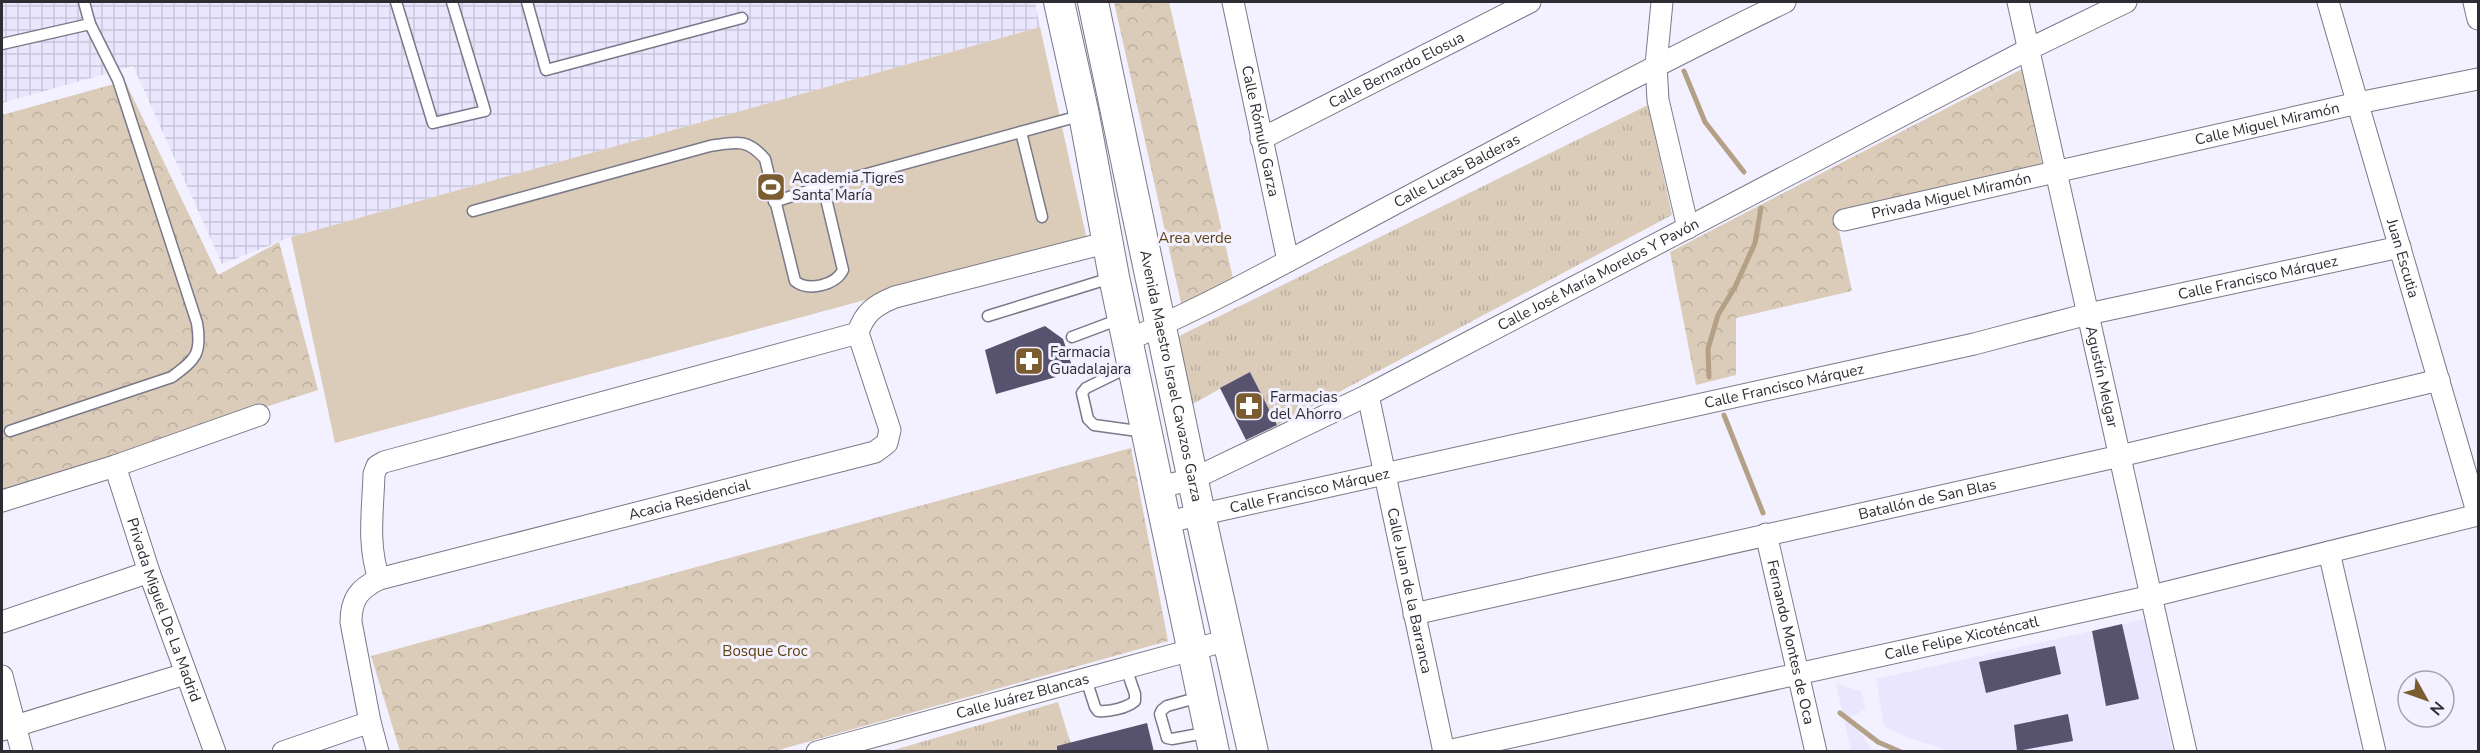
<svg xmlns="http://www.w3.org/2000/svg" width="2480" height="753" viewBox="0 0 2480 753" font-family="'Nunito Sans',sans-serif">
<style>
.built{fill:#e9e6fe}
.industrial{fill:url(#industrial-grid)}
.grass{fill:url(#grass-tufts)}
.forest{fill:url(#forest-crowns)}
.pitch{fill:#daccb9}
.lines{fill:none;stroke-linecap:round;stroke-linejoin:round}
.stream{stroke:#b4a086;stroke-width:5}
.building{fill:#57536e}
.lane-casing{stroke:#7b7888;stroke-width:13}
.street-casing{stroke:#7b7888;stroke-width:23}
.secondary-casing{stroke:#7b7888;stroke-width:32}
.lane{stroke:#fff;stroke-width:10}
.street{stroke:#fff;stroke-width:21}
.secondary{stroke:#fff;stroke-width:30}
.labels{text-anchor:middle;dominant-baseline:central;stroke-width:6;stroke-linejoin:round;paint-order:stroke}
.street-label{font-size:15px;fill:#2e2d34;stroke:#f3f1ff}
.poi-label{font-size:15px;fill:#2e2d34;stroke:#f3f1ff;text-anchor:start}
.park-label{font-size:15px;fill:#5d4010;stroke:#f3f1ff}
</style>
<defs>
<pattern id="industrial-grid" width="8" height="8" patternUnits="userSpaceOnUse" patternTransform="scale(1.5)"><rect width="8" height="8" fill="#e9e6fe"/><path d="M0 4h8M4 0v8" fill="none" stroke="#c8c6da"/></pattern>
<pattern id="grass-tufts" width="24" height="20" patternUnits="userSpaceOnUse" patternTransform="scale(1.5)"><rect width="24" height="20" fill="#daccb9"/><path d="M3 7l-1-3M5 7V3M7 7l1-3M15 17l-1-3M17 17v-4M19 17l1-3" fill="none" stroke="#bbb0a0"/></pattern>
<pattern id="forest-crowns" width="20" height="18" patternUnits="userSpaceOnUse" patternTransform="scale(1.5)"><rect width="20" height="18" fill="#daccb9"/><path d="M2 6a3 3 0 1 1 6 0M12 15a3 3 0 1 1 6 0" fill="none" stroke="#bbb0a0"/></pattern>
</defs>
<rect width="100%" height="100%" fill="#f3f1ff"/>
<!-- built -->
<g class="built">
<path d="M2145,619L2172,751H1950L1906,737L1884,726L1876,679Z"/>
<path d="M1836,683L1862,692L1865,709L1849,718L1873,751H1851Z"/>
</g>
<!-- industrial -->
<path class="industrial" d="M2,2H1035L1040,27L291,237L222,264L133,66L2,103Z"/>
<!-- grass -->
<g class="grass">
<path d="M1648,105L1672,215L1277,425L1250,372L1193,404L1177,337Z"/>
<path d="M1058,702L1073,751L887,752Z"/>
</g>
<!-- forest -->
<g class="forest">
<path d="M1114,2H1169L1233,278L1182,307Z"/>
<path d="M2022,69L2042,164L1835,212L1852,291L1736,318V375L1696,385L1670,252Z"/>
<path d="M125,81L218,275L279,242L318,390L2,492V115Z"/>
<path d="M1131,448L1168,641L775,751H400L371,656Z"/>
</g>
<!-- pitch -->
<path class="pitch" d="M1040,27L1087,240L335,443L291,237Z"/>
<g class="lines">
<!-- stream -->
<g class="stream">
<path d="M1684,71L1705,122L1744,172"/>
<path d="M1709,377L1708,349L1718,315L1735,287L1755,243L1761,208"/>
<path d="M1724,415L1763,513"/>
<path d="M1840,713L1878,742L1901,752"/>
</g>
</g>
<!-- building -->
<g class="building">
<path d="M1045,326L1063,339L1074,372L996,394L985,350Z"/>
<path d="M1250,372L1277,425L1246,440L1220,388Z"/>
<path d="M2122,624L2139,699L2106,706L2092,631Z"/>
<path d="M2055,646L2061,674L1986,693L1979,662Z"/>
<path d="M2068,714L2073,741L2017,751L2014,725Z"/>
<path d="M1147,723L1154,752H1057V746Z"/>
</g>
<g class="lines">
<!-- lane casing -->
<g class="lane-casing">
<g id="lane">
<path d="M396,2L433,123L485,111L452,2"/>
<path d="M527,2L546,70L742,18"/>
<path d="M2,44L90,24L84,2"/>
<path d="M1021,132L1042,217"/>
<path d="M774,202L823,186L1083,115"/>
<path d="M473,211L710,146C736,142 747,138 765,159L795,281C808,292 836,285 843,270L823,186"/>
<path d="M988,316L1114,277"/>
<path d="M1072,337L1120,319"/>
<path d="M1131,366L1086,388L1082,393L1088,419L1094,425L1145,432"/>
<path d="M10,431L172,377C196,359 202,354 197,323L118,80L90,24"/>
<path d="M1086,679L1095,707L1098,711C1109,712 1127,708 1135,701V694L1126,668"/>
<path d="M1200,697L1167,706L1162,710L1160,714L1167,738L1172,739L1210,732"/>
</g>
</g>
<!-- street casing -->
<g class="street-casing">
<g id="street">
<path id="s1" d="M1233,2L1288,261"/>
<path d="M1662,2L1656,65L1658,100L1688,228"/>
<path id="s2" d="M2018,2L2186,752"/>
<path id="s3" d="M2328,2L2478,515"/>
<path d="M2474,2L2478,19"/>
<path id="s4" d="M1261,139L1530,2"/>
<path id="s5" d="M1844,220L2358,103L2478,79"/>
<path id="s6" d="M1128,340C1216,302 1299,255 1383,210C1516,139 1649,68 1785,2"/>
<path id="s7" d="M1368,395L1444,752"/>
<path id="s8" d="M115,466L149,572L215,752"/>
<path id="s9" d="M1160,487L1193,479L1368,395L2029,49L2126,2"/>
<path d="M2,501L115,466L259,415"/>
<path id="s10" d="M1167,522L1974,344L2088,314L2400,247"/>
<path id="s11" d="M1766,534L1816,752"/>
<path d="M2329,552L2375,752"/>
<path d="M379,579C367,543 373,511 374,474L377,466L384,462L858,333"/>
<path id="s12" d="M1414,614L2120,456L2439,380"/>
<path d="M2,622L149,572"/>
<path d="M2,676L22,752"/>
<path d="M2,730L185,674"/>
<path d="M283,752L370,722"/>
<path id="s13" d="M378,752L370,722L351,622C351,599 359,589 379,579L875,452L887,443L890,430L858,333C864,313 875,305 895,297L1109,242"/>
<path id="s14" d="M817,752L1228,640"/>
<path id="s15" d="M1443,752L2152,596L2478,515"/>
</g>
</g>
<!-- secondary casing -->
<g class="secondary-casing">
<g id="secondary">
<path d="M1059,2L1084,115L1114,277L1214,752"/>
<path id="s16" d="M1093,2L1200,514L1253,752"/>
</g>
</g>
<!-- lane -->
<use href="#lane" class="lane"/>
<!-- street -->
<use href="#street" class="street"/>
<!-- secondary -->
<use href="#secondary" class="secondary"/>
</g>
<!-- icons -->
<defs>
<g id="stadium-square" transform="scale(1.5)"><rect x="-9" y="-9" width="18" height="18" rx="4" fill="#7b5c31" stroke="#f3f1ff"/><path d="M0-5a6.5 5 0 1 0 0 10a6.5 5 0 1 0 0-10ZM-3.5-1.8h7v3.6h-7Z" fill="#fff"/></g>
<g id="pharmacy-square" transform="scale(1.5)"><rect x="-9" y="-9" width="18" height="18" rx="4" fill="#7b5c31" stroke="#f3f1ff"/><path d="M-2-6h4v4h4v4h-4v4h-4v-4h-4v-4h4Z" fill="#fff"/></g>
</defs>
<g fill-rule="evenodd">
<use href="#stadium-square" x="771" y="187"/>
<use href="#pharmacy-square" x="1029" y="361"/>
<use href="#pharmacy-square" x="1249" y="406"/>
</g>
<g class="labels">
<!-- street labels -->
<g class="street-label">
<text stroke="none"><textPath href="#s4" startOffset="152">Calle Bernardo Elosua</textPath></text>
<text stroke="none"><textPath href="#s5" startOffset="434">Calle Miguel Miramón</textPath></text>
<text stroke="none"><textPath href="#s1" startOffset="132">Calle Rómulo Garza</textPath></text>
<text stroke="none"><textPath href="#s6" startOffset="370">Calle Lucas Balderas</textPath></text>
<text stroke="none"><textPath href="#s5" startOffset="110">Privada Miguel Miramón</textPath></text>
<text stroke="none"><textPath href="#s3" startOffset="267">Juan Escutia</textPath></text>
<text stroke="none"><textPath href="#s9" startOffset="488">Calle José María Morelos Y Pavón</textPath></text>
<text stroke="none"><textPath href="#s10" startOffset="1118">Calle Francisco Márquez</textPath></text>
<text stroke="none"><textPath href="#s16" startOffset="382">Avenida Maestro Israel Cavazos Garza</textPath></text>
<text stroke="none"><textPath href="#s2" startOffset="384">Agustín Melgar</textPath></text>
<text stroke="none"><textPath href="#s10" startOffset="632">Calle Francisco Márquez</textPath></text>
<text stroke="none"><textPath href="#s10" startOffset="146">Calle Francisco Márquez</textPath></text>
<text stroke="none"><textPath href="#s12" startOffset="526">Batallón de San Blas</textPath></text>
<text stroke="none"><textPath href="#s13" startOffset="508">Acacia Residencial</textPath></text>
<text stroke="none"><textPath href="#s7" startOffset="200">Calle Juan de la Barranca</textPath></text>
<text stroke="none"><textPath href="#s8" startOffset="152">Privada Miguel De La Madrid</textPath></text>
<text stroke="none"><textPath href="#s15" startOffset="531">Calle Felipe Xicoténcatl</textPath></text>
<text stroke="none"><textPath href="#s11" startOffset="111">Fernando Montes de Oca</textPath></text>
<text stroke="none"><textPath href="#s14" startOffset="213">Calle Juárez Blancas</textPath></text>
</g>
<!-- poi labels -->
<g class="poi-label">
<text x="792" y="178">Academia Tigres<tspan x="792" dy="17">Santa María</tspan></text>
<text x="1050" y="352">Farmacia<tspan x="1050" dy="17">Guadalajara</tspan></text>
<text x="1270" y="397">Farmacias<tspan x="1270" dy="17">del Ahorro</tspan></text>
</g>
<!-- park labels -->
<g class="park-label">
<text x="1195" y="238">Area verde</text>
<text x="765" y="651">Bosque Croc</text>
</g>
</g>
<!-- border -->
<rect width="2480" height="753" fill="none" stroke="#2e2d34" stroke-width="6"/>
<!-- north arrow -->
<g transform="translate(2426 699) rotate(130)"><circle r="28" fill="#f3f1ff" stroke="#a4a3ae" stroke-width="1.5"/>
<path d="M0-4.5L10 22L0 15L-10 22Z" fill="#7b5c31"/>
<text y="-9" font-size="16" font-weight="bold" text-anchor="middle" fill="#2e2d34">N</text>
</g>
</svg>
